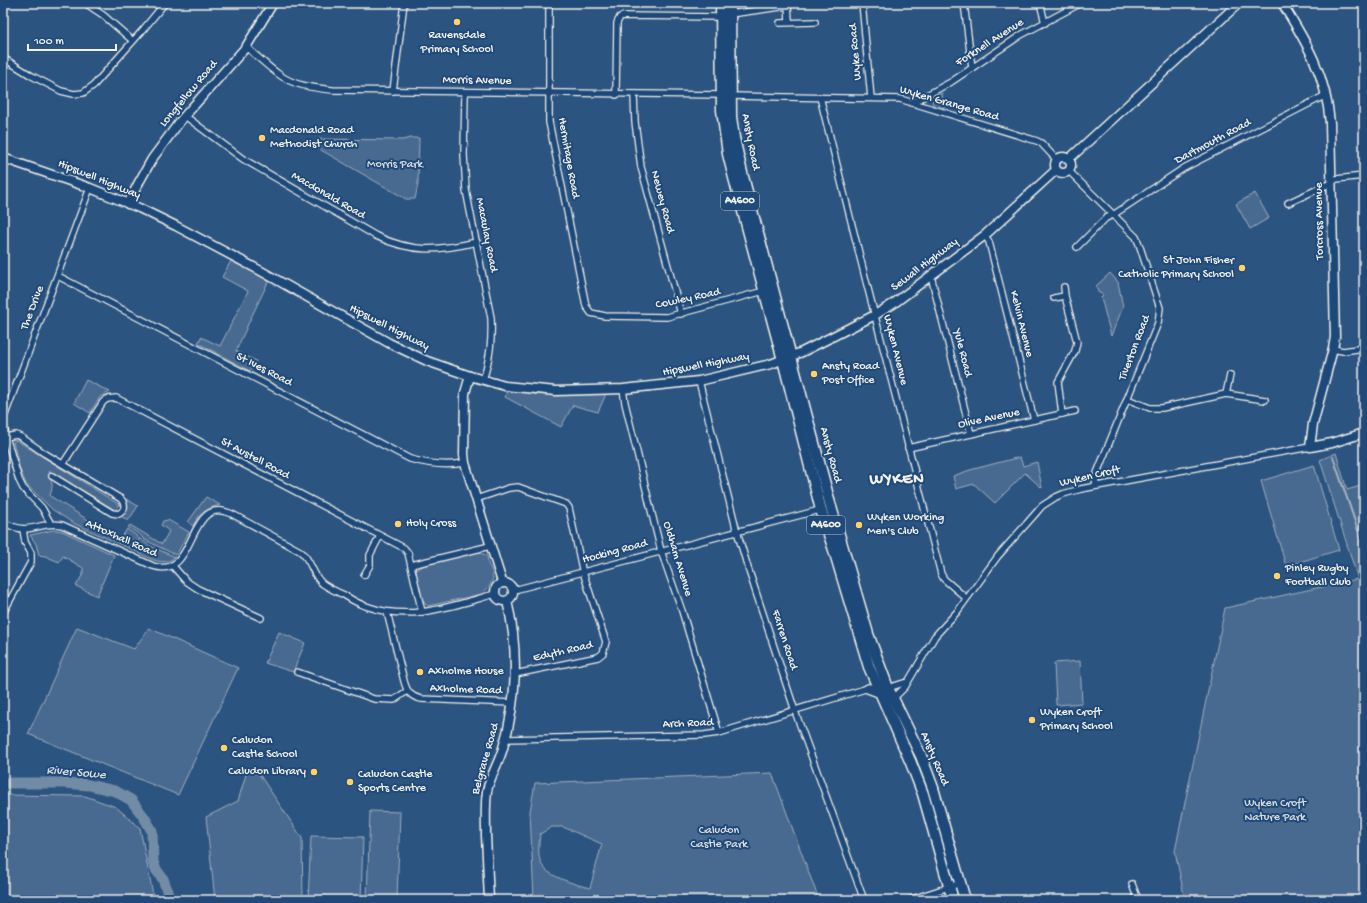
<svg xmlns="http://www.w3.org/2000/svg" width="1367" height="903" viewBox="0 0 1367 903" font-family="'Gochi Hand',sans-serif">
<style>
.green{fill:#496b90;stroke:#9eaebc;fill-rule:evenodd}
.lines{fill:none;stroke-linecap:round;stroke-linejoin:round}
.stream{stroke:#a7b4c0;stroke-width:2}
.river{stroke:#738ca6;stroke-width:11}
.street-casing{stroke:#f4f1e8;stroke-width:8}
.secondary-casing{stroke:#f4f1e8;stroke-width:11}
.highway-casing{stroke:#f4f1e8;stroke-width:13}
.street{stroke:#1f4a7a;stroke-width:5.5}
.secondary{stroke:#1f4a7a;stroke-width:8}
.highway{stroke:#1f4a7a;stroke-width:10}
.poi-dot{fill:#ffd166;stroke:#1f4a7a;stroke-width:1.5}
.labels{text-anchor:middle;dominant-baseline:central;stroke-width:4;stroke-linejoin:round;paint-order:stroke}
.shield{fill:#1f4a7a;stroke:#b4bfc7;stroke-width:1}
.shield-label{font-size:11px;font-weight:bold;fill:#f4f1e8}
.poi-label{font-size:12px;fill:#f4f1e8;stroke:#1f4a7a;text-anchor:start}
.street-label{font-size:12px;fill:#f4f1e8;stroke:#1f4a7a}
.park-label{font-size:12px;fill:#dadddb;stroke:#1f4a7a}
.water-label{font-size:13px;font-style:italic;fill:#dadddb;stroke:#1f4a7a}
.district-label{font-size:16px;font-weight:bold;letter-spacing:1px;fill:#f4f1e8;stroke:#1f4a7a}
</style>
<rect width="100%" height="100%" fill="#2c5481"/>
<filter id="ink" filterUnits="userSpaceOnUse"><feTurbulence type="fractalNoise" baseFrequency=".025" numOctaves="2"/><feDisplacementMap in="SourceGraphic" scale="8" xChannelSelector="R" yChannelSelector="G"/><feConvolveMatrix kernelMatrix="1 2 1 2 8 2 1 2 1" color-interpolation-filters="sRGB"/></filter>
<g filter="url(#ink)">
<!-- green -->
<g class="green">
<path d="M942,93L944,108L935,106L932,103L934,97Z"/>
<path d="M411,138H419L418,184L415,199H406L314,146L318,139L402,140Z"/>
<path d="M1255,193L1269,218L1250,229L1236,204Z"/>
<path d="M231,261L269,280L249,322L236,351L256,361L250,371L198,343L201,337L220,346L248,291L222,277Z"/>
<path d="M1110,273L1118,282L1123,307L1111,336L1101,297L1103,295L1098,292L1096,286Z"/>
<path d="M86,380L110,392L100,397L90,413L74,403Z"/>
<path d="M507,390L537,394H606L598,412L579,407L573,405L561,427L505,397Z"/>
<path d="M16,440L118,504L119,505L116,510H115L50,471L49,472L51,474L49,478C54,483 52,489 50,496L120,540L127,529L137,536L133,550L73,523L53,510L26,484L20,470L13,442Z"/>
<path d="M1336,453L1347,490L1364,485V900H1185L1175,851L1225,608L1358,579L1320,460Z"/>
<path d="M1020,457L1023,466L1037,462L1042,488L1025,473L995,503L974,484L956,489L953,476L970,470Z"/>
<path d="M1314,465L1339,550L1286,566L1261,481Z"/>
<path d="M206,497L220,505C207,508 198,514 193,526L188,522Z"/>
<path d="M126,499L138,506L128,521L121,516C127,512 129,506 126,499Z"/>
<path d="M168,520L189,532L176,555L145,540L140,535L128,527L130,525L162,544L169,531L161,525L163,521Z"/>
<path d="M54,530L62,531L114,555L97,596L76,586L83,574V568L63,556L59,562L45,556L39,555L36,544L30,535Z"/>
<path d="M139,538L150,546L175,557C163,568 147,557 135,551Z"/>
<path d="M479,552L487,556C488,560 487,563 490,567C496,578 492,585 482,594L428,606C421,603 413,576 417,569L425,565Z"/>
<path d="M77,627L134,649L149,628L238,668L178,795L28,734Z"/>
<path d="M279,632L305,643L293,672L265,663Z"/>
<path d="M1080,661L1082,703L1056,705L1054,663Z"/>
<path d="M247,771L259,774L302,838L303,900H215L206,817L238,801Z"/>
<path d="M772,773L819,900H534L530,811L535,783ZM552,827H563L602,844L590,888C578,885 548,877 542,865C537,856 539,844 540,834Z"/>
<path d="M3,795L85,796L116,807L140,828L154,900H3Z"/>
<path d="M370,811L400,812L397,900H367Z"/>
<path d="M311,836L363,837L361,900H308Z"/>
</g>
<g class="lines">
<!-- stream -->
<path class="stream" d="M1333,457L1364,548"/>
<!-- river -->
<path class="river" d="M3,783H64L89,785L115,791L131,800L144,817L152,831L153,862L155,868L163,879L167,890L168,900"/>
<!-- street casing -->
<g class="street-casing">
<g id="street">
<path d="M85,3L103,15L133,41"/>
<path d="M549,3V122L586,306L591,313L605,316L667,317L764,291"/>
<path d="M788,3L789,22"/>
<path d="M862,3L871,98"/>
<path d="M964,3L972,68"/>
<path d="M1040,3L1045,23"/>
<path d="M730,14L788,6"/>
<path d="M780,23L815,22"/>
<path d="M246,47C256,55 266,65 277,73C293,86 314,88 333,90L721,95"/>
<path d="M3,58L32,76L61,91L74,94L83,93L94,85L142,31L165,3"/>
<path d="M393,91L404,3"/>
<path d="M465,92L464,155L466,190L491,318C492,341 490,358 483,380"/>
<path d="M616,95L617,23L620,17L623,16L721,17"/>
<path d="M634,95L635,122L641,167L681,314"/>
<path d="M730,96L900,99L1037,141L1041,143L1056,159"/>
<path d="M820,97L865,277L941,574L944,579L966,598"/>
<path d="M912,103L951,82L1021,35L1081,3"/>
<path d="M185,116L243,159L376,236C413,253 437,251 477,242"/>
<path d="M1069,171L1136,237L1139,244L1160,308L1158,323L1097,473L1095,486"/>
<path d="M1288,203L1331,183L1336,179L1364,176"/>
<path d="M985,235L989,242L1034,420"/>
<path d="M1077,247L1106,218L1113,215L1184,168L1326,95"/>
<path d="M58,276L410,459C428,464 447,466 465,463"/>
<path d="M931,276L971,434"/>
<path d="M1054,298L1065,296"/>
<path d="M1333,349L1343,351L1364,348"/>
<path d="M699,381L736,528L748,568L796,714L864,900"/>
<path d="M623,389L625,403L661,551L682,611L719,733"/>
<path d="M1226,394L1230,375"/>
<path d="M1127,399L1150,408H1162L1226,394L1265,400"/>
<path d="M1062,414L1058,382L1075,351L1077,342L1065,296L1064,287"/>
<path d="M6,437L16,435L21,437L44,453L121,499C126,505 125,510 119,514L112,513L52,476"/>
<path d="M908,448L1075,411"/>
<path d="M63,464L103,402L107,399L116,398L404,548L408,553L422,612"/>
<path d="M476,499L509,488L518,487L566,504L569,508L582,569L606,642L603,653L598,657L515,674"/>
<path d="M3,522C31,538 38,520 62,525L153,566C199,581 185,490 234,515L300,551C312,560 312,576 323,584C329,588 337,592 344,595C352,600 360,605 369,607C411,622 454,605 495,594"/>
<path d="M51,524L42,508L23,488L19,480L6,437L3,420L90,188"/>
<path d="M172,565L186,581L198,589L261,618"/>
<path d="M411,565L490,546"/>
<path d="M364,575L370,565V555L380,536"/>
<path d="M514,590L816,511"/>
<path d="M387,612L404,681C407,692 410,696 421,699L512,703"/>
<path d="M3,613L31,562V553L25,542L23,529"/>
<path d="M3,637L5,639L3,645"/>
<path d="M297,672L374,699L394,700L407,691"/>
<path d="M865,689L881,695"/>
<path d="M890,697L897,695L905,687L935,636L957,612L998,556L1036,513L1042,506L1056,497L1063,494L1081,489L1310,447"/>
<path d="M505,739L704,735L719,733L865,689L868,687L888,688L907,682"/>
<path d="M1132,884L1138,900"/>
<path d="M909,900L961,883"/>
</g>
</g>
<!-- secondary casing -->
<g class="secondary-casing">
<g id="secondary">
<path d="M1282,3C1307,43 1326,75 1330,123L1335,337L1333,349L1313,424L1310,447L1332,443L1364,433"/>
<circle cx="1063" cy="165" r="8"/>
<path d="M3,158L90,188L139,208L176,226L261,271L389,343L427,361L470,376L505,386L556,391L623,389L699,381L771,364L802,352L875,315L893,304L985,235L1056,170"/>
<path d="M1069,159L1239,3"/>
<path d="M128,204L138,184L152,159L181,120L246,47L273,3"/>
<path d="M470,376L465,393L464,454L465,463L502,582"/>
<circle cx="504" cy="592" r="9"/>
<path d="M489,900C488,879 487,858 486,836C486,821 485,806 487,791C490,776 499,763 503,748C517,701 519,649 507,601"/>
</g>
</g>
<!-- highway casing -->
<g class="highway-casing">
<g id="highway">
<path d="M721,3L722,110L728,154L734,178L783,360L821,510L834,550L869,667L911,763L923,794L953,900"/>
<path d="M730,3L731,117L734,138L742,173L831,507L868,634L888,688L921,756L933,788L965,900"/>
</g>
</g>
<!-- street -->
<use href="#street" class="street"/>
<!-- secondary -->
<use href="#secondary" class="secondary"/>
<!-- highway -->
<use href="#highway" class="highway"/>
</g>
</g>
<!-- markers -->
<g class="poi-dot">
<circle cx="457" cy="22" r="4"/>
<circle cx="262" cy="138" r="4"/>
<circle cx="1242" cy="268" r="4"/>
<circle cx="814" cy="374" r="4"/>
<circle cx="398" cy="524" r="4"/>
<circle cx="859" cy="525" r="4"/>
<circle cx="1277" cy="576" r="4"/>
<circle cx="420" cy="672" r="4"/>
<circle cx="1032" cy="720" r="4"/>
<circle cx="224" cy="748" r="4"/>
<circle cx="314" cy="772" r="4"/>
<circle cx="350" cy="782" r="4"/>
</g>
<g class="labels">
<!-- shield labels -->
<g class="shield">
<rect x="721" y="192" width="38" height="18" rx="3"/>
<rect x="807" y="516" width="38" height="18" rx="3"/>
</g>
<g class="shield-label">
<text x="740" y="201">A4600</text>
<text x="826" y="525">A4600</text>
</g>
<!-- poi labels -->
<g class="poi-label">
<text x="457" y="36" text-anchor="middle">Ravensdale<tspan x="457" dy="14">Primary School</tspan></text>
<text x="270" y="131">Macdonald Road<tspan x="270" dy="14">Methodist Church</tspan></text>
<text x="1234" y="261" text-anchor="end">St John Fisher<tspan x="1234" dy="14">Catholic Primary School</tspan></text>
<text x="822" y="367">Ansty Road<tspan x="822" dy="14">Post Office</tspan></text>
<text x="867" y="518">Wyken Working<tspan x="867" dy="14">Men's Club</tspan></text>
<text x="406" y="524">Holy Cross</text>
<text x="1285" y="569">Pinley Rugby<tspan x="1285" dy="14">Football Club</tspan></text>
<text x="428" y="672">Axholme House</text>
<text x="1040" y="713">Wyken Croft<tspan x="1040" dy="14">Primary School</tspan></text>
<text x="232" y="741">Caludon<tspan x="232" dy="14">Castle School</tspan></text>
<text x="306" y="772" text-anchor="end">Caludon Library</text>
<text x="358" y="775">Caludon Castle<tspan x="358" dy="14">Sports Centre</tspan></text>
</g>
<!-- street labels -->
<g class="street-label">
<text transform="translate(990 43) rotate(-33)">Forknell Avenue</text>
<text transform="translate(856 52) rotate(-95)">Wyke Road</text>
<text transform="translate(477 81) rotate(1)">Morris Avenue</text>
<text transform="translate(189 94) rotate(-50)">Longfellow Road</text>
<text transform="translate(949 104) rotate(16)">Wyken Grange Road</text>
<text transform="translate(750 142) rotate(79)">Ansty Road</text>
<text transform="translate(1213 142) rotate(-28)">Dartmouth Road</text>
<text transform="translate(568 158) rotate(80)">Hermitage Road</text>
<text transform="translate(99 180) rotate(22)">Hipswell Highway</text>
<text transform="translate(328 196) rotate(30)">Macdonald Road</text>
<text transform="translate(662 202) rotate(75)">Newey Road</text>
<text transform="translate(1320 221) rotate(-91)">Torcross Avenue</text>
<text transform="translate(486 235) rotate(79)">Macaulay Road</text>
<text transform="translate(925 265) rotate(-37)">Sewall Highway</text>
<text transform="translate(688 299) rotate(-12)">Cowley Road</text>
<text transform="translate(33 308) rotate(-69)">The Drive</text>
<text transform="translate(1021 324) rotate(76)">Kelvin Avenue</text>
<text transform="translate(389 328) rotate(27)">Hipswell Highway</text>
<text transform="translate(1135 348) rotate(-69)">Tiverton Road</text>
<text transform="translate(895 350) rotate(76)">Wyken Avenue</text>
<text transform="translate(962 353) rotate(76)">Yule Road</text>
<text transform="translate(706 365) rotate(-11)">Hipswell Highway</text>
<text transform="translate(264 370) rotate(27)">St Ives Road</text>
<text transform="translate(989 419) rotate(-12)">Olive Avenue</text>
<text transform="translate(830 455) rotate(75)">Ansty Road</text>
<text transform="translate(255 459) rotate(28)">St Austell Road</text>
<text transform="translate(1090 477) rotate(-13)">Wyken Croft</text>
<text transform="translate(121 539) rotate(24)">Attoxhall Road</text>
<text transform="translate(615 552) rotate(-15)">Hocking Road</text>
<text transform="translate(677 559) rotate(73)">Oldham Avenue</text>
<text transform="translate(784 640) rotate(72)">Farren Road</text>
<text transform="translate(563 652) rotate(-13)">Edyth Road</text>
<text transform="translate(466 690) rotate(2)">Axholme Road</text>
<text transform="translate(688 724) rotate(-2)">Arch Road</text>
<text transform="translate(486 759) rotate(-74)">Belgrave Road</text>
<text transform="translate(934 759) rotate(67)">Ansty Road</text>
</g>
<!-- park labels -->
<g class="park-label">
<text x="395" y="165">Morris Park</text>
<text x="1275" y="804">Wyken Croft<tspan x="1275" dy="14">Nature Park</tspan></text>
<text x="719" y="831">Caludon<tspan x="719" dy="14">Castle Park</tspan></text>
</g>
<!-- water labels -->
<g class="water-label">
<text transform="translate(76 773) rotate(5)">River Sowe</text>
</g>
<!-- district labels -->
<g class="district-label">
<text x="897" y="480">WYKEN</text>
</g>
</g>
<!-- margin -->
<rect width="1367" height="903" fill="none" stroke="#1f4a7a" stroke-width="16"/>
<rect x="8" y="8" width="1351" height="887" fill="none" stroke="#f4f1e8" stroke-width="1.5" filter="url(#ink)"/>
<!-- scale -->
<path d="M28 44v6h88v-6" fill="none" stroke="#f4f1e8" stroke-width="2"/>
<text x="34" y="44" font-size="12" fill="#f4f1e8" stroke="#1f4a7a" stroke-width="3" paint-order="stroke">100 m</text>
</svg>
